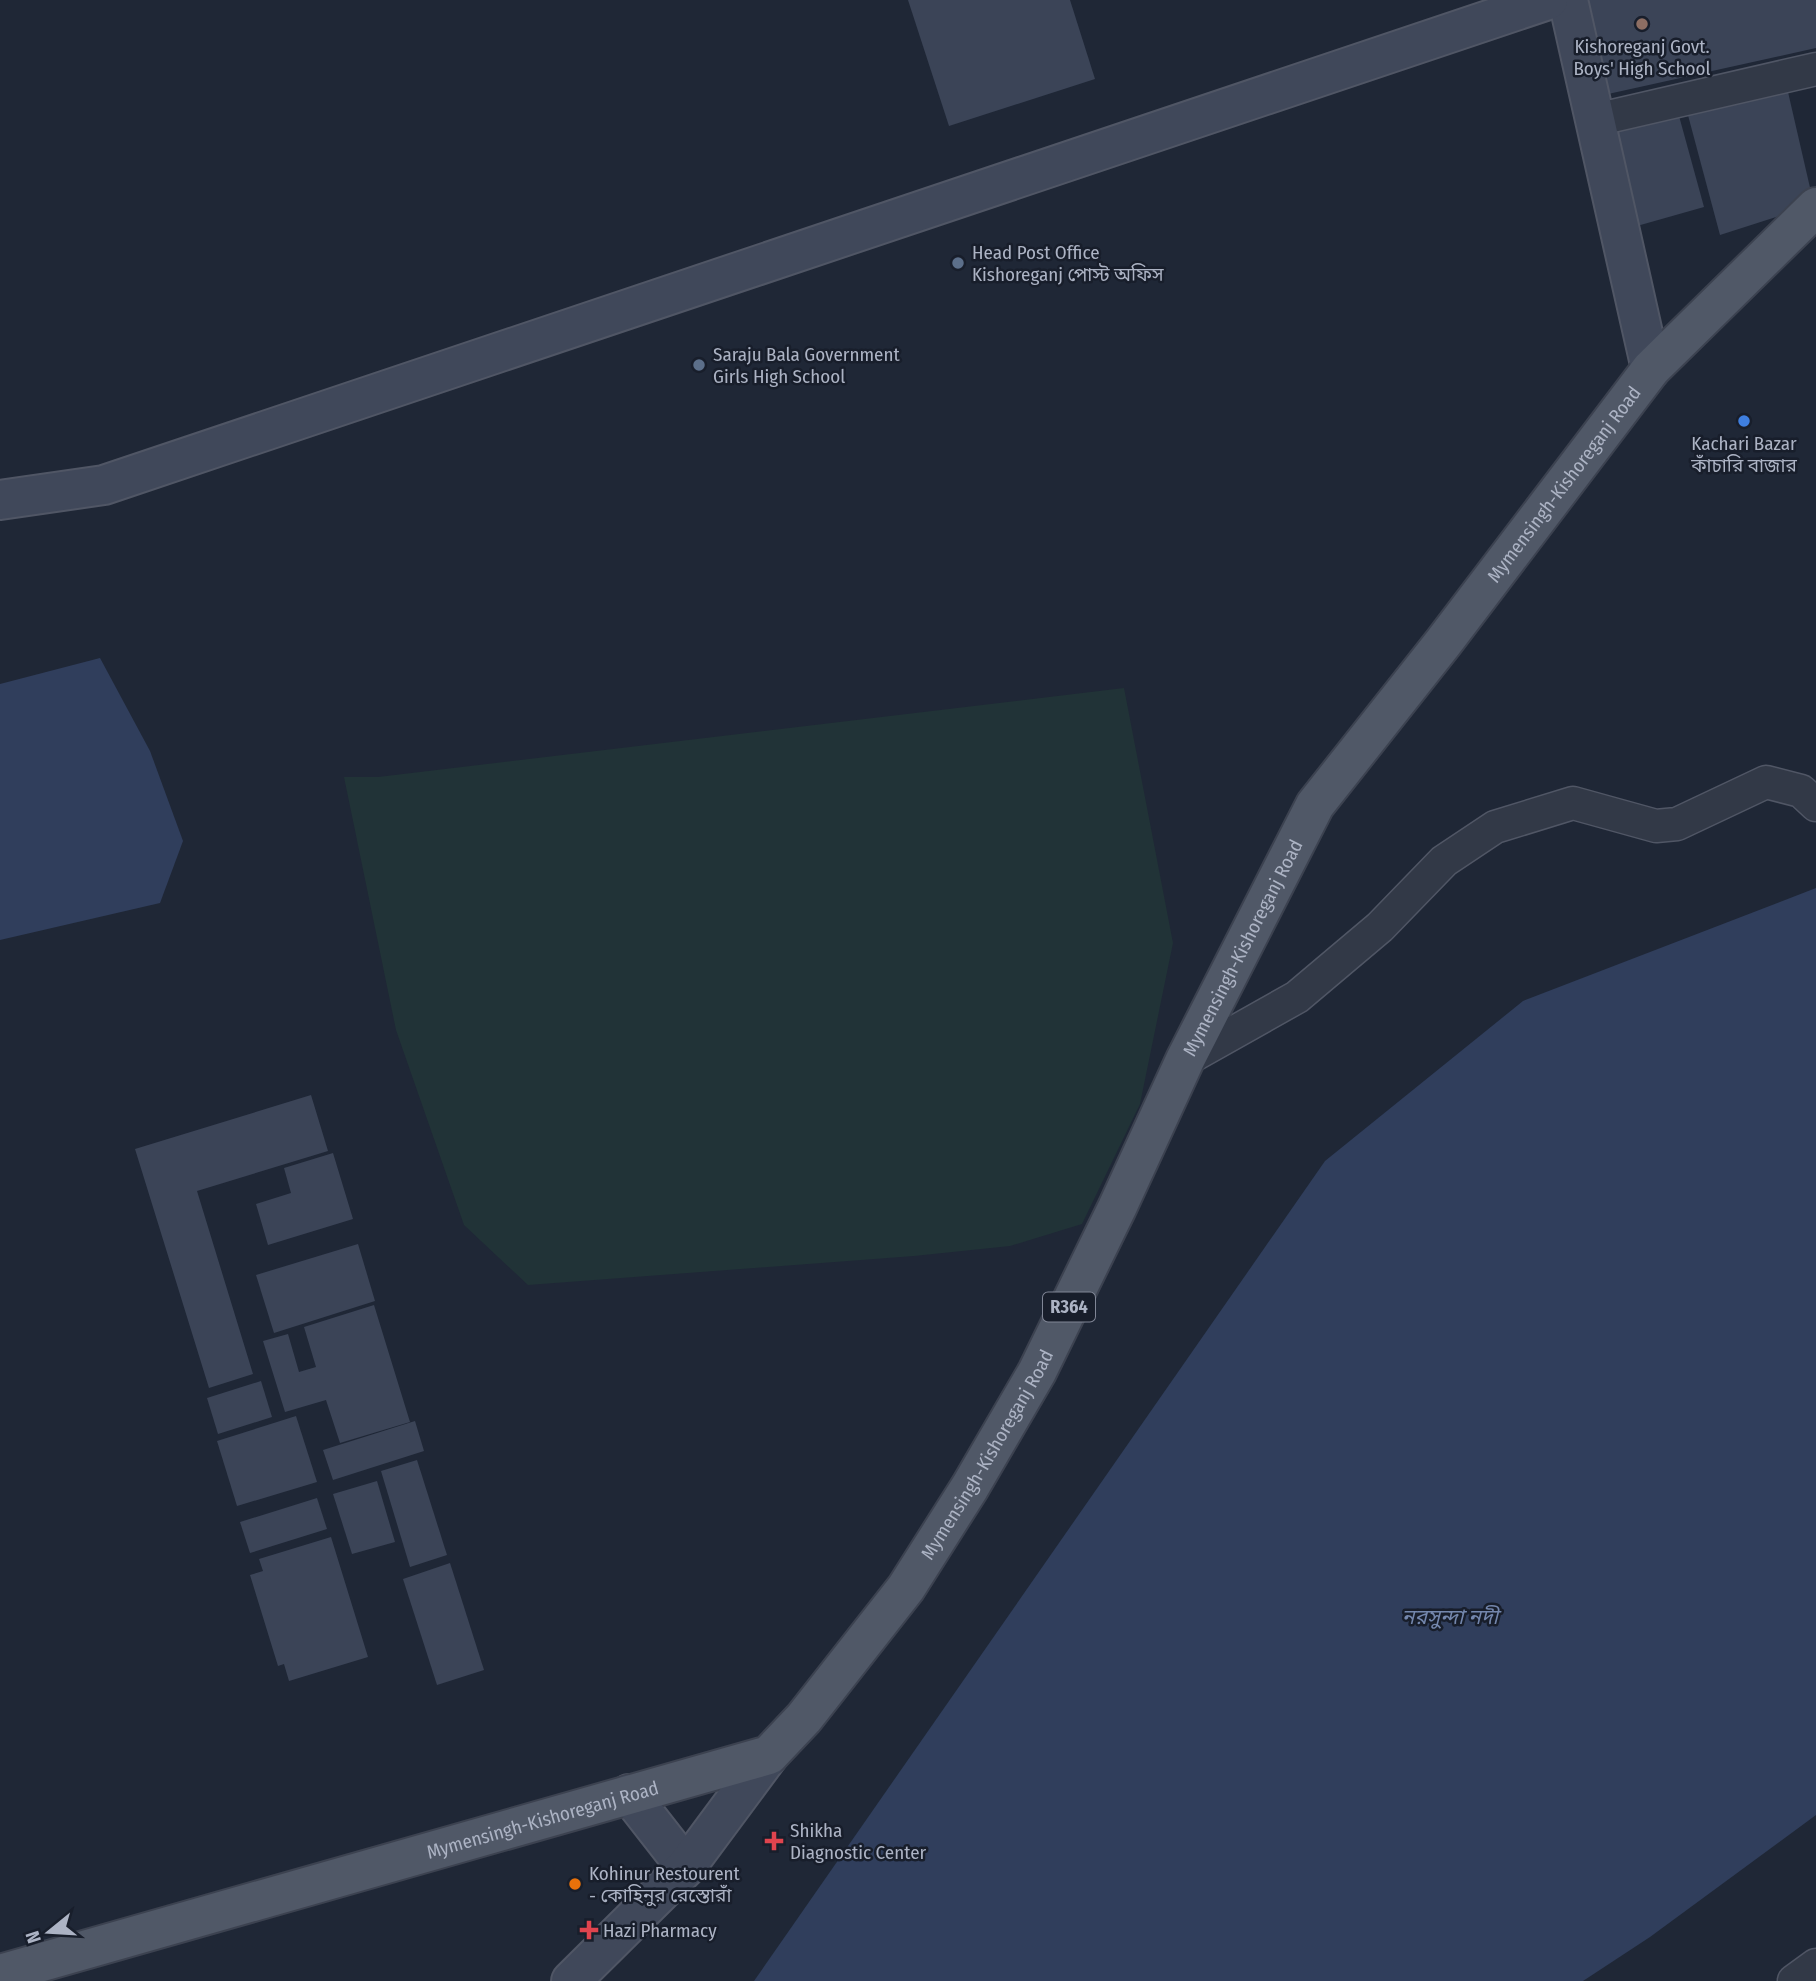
<svg xmlns="http://www.w3.org/2000/svg" width="1816" height="1981" viewBox="0 0 1816 1981" font-family="'Fira Sans Condensed','Noto Sans Bengali',sans-serif">
<style>
.green{fill:#213337}
.water{fill:#303e5c}
.building{fill:#3b4457}
.lines{fill:none;stroke-linecap:round;stroke-linejoin:round}
.street-casing{stroke:#505665;stroke-width:35}
.secondary-casing{stroke:#505665;stroke-width:42}
.primary-casing{stroke:#3c4250;stroke-width:42}
.street{stroke:#323947;stroke-width:32}
.secondary{stroke:#40485a;stroke-width:38}
.primary{stroke:#505867;stroke-width:38}
.education-dot{fill:#8d6e63;stroke:#181e2b;stroke-width:2.5}
.service-dot{fill:#5c6f8a;stroke:#181e2b;stroke-width:2.5}
.shop-dot{fill:#3f7fe0;stroke:#181e2b;stroke-width:2.5}
.health-dot{fill:#e0444e;stroke:#181e2b;stroke-width:2.5}
.food-dot{fill:#e8710a;stroke:#181e2b;stroke-width:2.5}
.labels{text-anchor:middle;dominant-baseline:central;stroke-width:5;stroke-linejoin:round;paint-order:stroke}
.shield{fill:#181e2b;stroke:#808696;stroke-width:2}
.shield-label{font-size:18px;font-weight:bold;fill:#acb3c4}
.poi-label{font-size:19px;fill:#acb3c4;stroke:#181e2b;text-anchor:start}
.street-label{font-size:19px;fill:#acb3c4;stroke:#181e2b}
.water-label{font-size:21px;font-style:italic;fill:#7487ad;stroke:#181e2b}
</style>
<rect width="100%" height="100%" fill="#1f2736"/>
<!-- green -->
<path class="green" d="M1124,688L1173,943L1140,1104L1082,1224L1010,1246L914,1256L528,1285L464,1225L396,1030L344,777H378Z"/>
<!-- water -->
<g class="water">
<path d="M100,658L150,751L183,841L160,903L0,940V684Z"/>
<path d="M1816,888V1815L1650,1937L1583,1981H754L1325,1161L1523,1001Z"/>
</g>
<!-- building -->
<g class="building">
<path d="M908,0H1070L1095,79L949,126Z"/>
<path d="M1565,0H1816V48L1590,98Z"/>
<path d="M1785,79L1814,205L1720,235L1685,104Z"/>
<path d="M1676,105L1704,207L1637,226L1609,123Z"/>
<path d="M311,1095L328,1151L197,1191L253,1374L209,1388L135,1149Z"/>
<path d="M333,1153L353,1219L268,1245L256,1204L291,1193L284,1168Z"/>
<path d="M358,1244L375,1301L274,1333L256,1275Z"/>
<path d="M374,1305L410,1422L340,1443L326,1400L285,1412L263,1341L288,1334L299,1372L316,1367L304,1327Z"/>
<path d="M261,1381L272,1417L218,1434L207,1398Z"/>
<path d="M296,1416L317,1482L237,1506L217,1441Z"/>
<path d="M415,1421L424,1451L333,1480L323,1450Z"/>
<path d="M417,1460L447,1555L410,1567L381,1471Z"/>
<path d="M377,1481L395,1542L352,1554L333,1494Z"/>
<path d="M317,1498L327,1529L250,1553L240,1522Z"/>
<path d="M331,1537L368,1657L289,1681L284,1664L278,1666L250,1575L263,1571L259,1559Z"/>
<path d="M450,1563L484,1670L437,1685L403,1579Z"/>
</g>
<g class="lines">
<!-- street casing -->
<g class="street-casing">
<g id="street">
<path d="M1595,120L1816,69"/>
<path d="M1185,1060L1297,997L1380,927L1444,861L1495,827L1573,803L1656,826L1677,824L1766,782L1801,791L1816,805"/>
<path d="M1794,1981L1816,1965"/>
</g>
</g>
<!-- secondary casing -->
<g class="secondary-casing">
<g id="secondary">
<path d="M1568,0L1651,369"/>
<path d="M0,500L104,485L1548,0"/>
<path d="M629,1794L686,1867"/>
<path d="M571,1981L686,1867L769,1755"/>
</g>
</g>
<!-- primary casing -->
<g class="primary-casing">
<g id="primary">
<path id="s1" d="M0,1974L769,1755L804,1718L906,1588L970,1487L1037,1372L1117,1208L1185,1060L1315,805L1443,643L1651,369L1816,207"/>
</g>
</g>
<!-- street -->
<use href="#street" class="street"/>
<!-- secondary -->
<use href="#secondary" class="secondary"/>
<!-- primary -->
<use href="#primary" class="primary"/>
</g>
<!-- markers -->
<circle class="education-dot" cx="1642" cy="24" r="7"/>
<g class="service-dot">
<circle cx="958" cy="263" r="7"/>
<circle cx="699" cy="365" r="7"/>
</g>
<circle class="shop-dot" cx="1744" cy="421" r="7"/>
<g class="health-dot">
<path d="M770.5 1830.5h7v7h7v7h-7v7h-7v-7h-7v-7h7z"/>
<path d="M585.5 1919.5h7v7h7v7h-7v7h-7v-7h-7v-7h7z"/>
</g>
<circle class="food-dot" cx="575" cy="1884" r="7"/>
<g class="labels">
<!-- shield labels -->
<rect class="shield" x="1043" y="1292.5" width="52" height="29" rx="5"/>
<g class="shield-label">
<text x="1069" y="1307">R364</text>
</g>
<!-- poi labels -->
<g class="poi-label">
<text x="1642" y="46" text-anchor="middle">Kishoreganj Govt.<tspan x="1642" dy="22">Boys' High School</tspan></text>
<text x="972" y="252">Head Post Office<tspan x="972" dy="22">Kishoreganj পোস্ট অফিস</tspan></text>
<text x="713" y="354">Saraju Bala Government<tspan x="713" dy="22">Girls High School</tspan></text>
<text x="1744" y="443" text-anchor="middle">Kachari Bazar<tspan x="1744" dy="22">কাঁচারি বাজার</tspan></text>
<text x="790" y="1830">Shikha<tspan x="790" dy="22">Diagnostic Center</tspan></text>
<text x="589" y="1873">Kohinur Restourent<tspan x="589" dy="22">- কোহিনুর রেস্তোরাঁ</tspan></text>
<text x="603" y="1930">Hazi Pharmacy</text>
</g>
<!-- street labels -->
<g class="street-label">
<text stroke="none"><textPath href="#s1" startOffset="2306">Mymensingh-Kishoreganj Road</textPath></text>
<text stroke="none"><textPath href="#s1" startOffset="1740">Mymensingh-Kishoreganj Road</textPath></text>
<text stroke="none"><textPath href="#s1" startOffset="1172">Mymensingh-Kishoreganj Road</textPath></text>
<text stroke="none"><textPath href="#s1" startOffset="564">Mymensingh-Kishoreganj Road</textPath></text>
</g>
<!-- water labels -->
<g class="water-label">
<text x="1450" y="1617">নরসুন্দা নদী</text>
</g>
</g>
<!-- north arrow -->
<g transform="translate(49 1932) rotate(252)" stroke="#181e2b" stroke-width="5" paint-order="stroke">
<path d="M0-5L12 26L0 18L-12 26Z" fill="#acb3c4"/>
<text y="-10" font-size="19" font-weight="bold" text-anchor="middle" fill="#acb3c4">N</text>
</g>
</svg>
